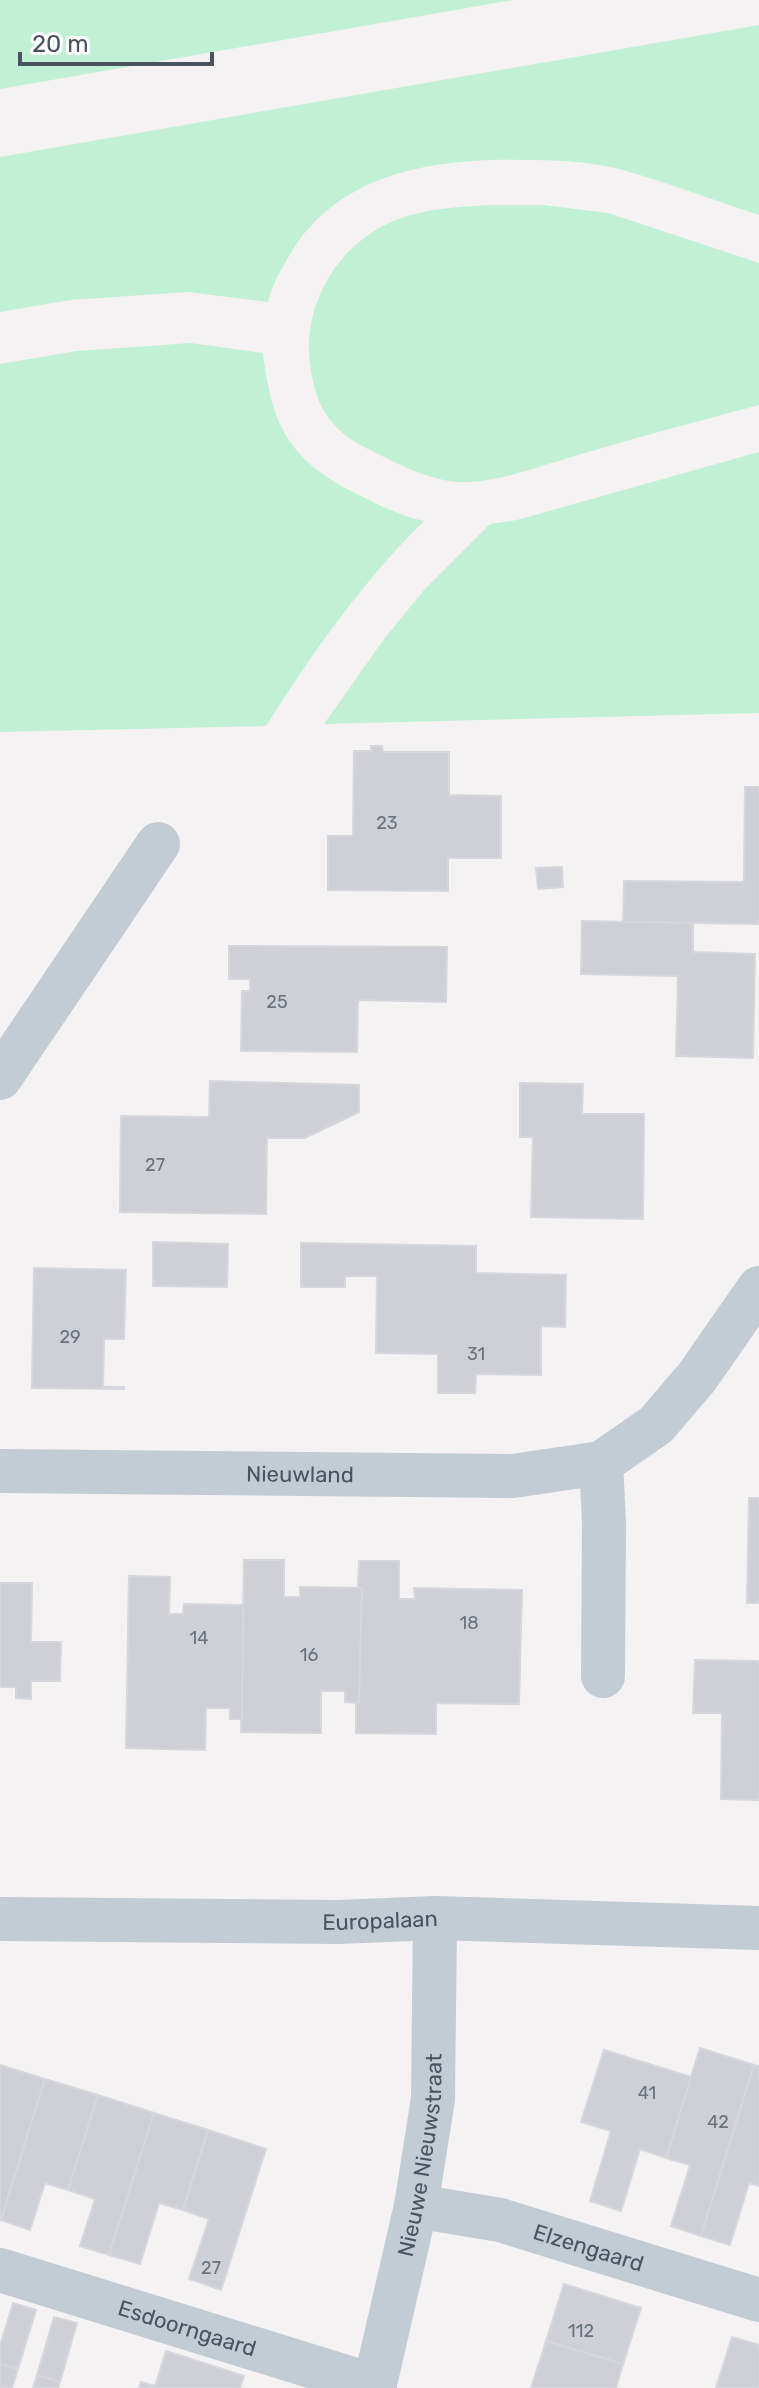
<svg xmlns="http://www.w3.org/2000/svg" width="759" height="2388" viewBox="0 0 759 2388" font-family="Rubik,sans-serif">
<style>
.green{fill:#c1f0d6}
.building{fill:#ced0d6;stroke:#d6d7dd;stroke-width:2}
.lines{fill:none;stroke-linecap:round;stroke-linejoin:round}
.minor{stroke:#c3cbd3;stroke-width:44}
.labels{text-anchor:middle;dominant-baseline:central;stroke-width:8;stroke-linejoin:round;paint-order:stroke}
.number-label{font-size:18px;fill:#6a737d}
.street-label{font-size:22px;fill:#49545f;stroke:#fff}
</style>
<rect width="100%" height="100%" fill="#f4f2f2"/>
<!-- green -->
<g class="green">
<path d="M0,0H513L0,89Z"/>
<path d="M759,25V215C713,200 666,182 619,169C588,161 554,160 522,160C434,158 335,173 288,258C279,273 272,286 268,302L188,292L70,300L0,312V157Z"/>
<path d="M491,205H543L608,213L759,263V405C699,421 638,437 578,455C543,465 497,483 460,482C435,481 408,469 386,458C366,448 345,439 331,421C318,406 313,385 310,365C302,304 338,243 396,220C426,208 459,207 491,205Z"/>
<path d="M191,343L263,353C272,429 291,462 361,496C381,506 403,517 424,521C362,582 313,652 266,726L0,732V364L77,351Z"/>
<path d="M759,452V713L324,724L384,639L425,589L490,524L517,520Z"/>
</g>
<!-- building -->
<g class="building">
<path d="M371,746H382L383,752H449V795L501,796V858H448V891L328,890V836H353L354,751H371Z"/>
<path d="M745,787H759V924L623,922L624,881L744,882Z"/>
<path d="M562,867L563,887L538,889L536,868Z"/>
<path d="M582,921L693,923V952L755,954L753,1058L676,1056L678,976L581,974Z"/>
<path d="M229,946L447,947L446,1002L358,1000L357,1052L241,1051L242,991H250V979H229Z"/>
<path d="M210,1081L359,1085V1112L305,1138H267L266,1214L120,1212L121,1116L209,1117Z"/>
<path d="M520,1083L583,1084L582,1114H644L643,1219L531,1217L533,1137H520Z"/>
<path d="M153,1242L228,1244L227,1287L153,1286Z"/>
<path d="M301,1243L476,1246V1273L566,1275L565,1327L541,1326V1375L476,1374L475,1393H438V1354L376,1353L377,1276H345V1287H301Z"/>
<path d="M34,1268L126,1270L124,1339H104L103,1387H124V1389L32,1388Z"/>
<path d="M749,1498H759V1603H747Z"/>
<path d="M244,1560H284V1597H300V1587L362,1588L359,1703L345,1702V1691H321V1733L241,1732Z"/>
<path d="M359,1561H399V1599H415L414,1588L522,1590L519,1704L436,1703V1734L356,1733V1702L359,1703L362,1588H358Z"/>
<path d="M129,1576L170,1577L169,1614H183L184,1604L243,1605L242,1719H230V1708H206L205,1750L126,1748Z"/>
<path d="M0,1583H32L31,1642H61L60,1681H31V1699L16,1698V1687H0Z"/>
<path d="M695,1660L759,1661V1800L721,1799L722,1713H693Z"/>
<path d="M700,2048L754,2065L701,2236L671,2226L690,2165L666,2158Z"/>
<path d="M604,2050L691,2077L666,2158L640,2149L621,2211L590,2201L611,2131L581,2122Z"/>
<path d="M0,2065L45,2079L1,2220H0Z"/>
<path d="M754,2065L759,2066V2186L749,2183L730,2245L701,2236Z"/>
<path d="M45,2079L98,2095L68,2190L45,2183L30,2230L1,2220Z"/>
<path d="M98,2095L154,2113L109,2255L80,2246L95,2199L68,2190Z"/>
<path d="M154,2113L208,2130L183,2210L159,2203L140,2264L109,2255Z"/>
<path d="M208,2130L266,2149L221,2290L189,2279L209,2219L183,2210Z"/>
<path d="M564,2284L641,2308L623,2364L546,2341Z"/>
<path d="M13,2303L36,2310L18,2369L0,2364V2346Z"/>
<path d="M54,2317L77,2323L60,2382L37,2375Z"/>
<path d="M732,2337L759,2345V2388H716Z"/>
<path d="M546,2341L623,2364L616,2388H531Z"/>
<path d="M166,2351L244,2376L240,2388H139L141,2382L155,2386Z"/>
<path d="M0,2364L18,2369L12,2388H0Z"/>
<path d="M37,2375L60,2382L58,2388H33Z"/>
</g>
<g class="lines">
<!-- minor -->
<g class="minor">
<path d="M0,1078L158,844"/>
<path d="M601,1463L604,1522L603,1676"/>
<path id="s1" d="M0,1471L513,1476L601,1463L656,1425L697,1377L759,1288"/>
<path id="s2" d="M0,1919L338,1922L435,1918L759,1928"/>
<path id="s3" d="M416,2206L500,2220L759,2300"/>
<path id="s4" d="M0,2270L375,2386"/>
<path id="s5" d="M374,2388L416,2206L433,2099L435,1918"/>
</g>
</g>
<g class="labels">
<!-- number labels -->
<g class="number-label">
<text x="387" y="823">23</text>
<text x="277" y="1002">25</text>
<text x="155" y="1165">27</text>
<text x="70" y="1337">29</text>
<text x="476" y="1354">31</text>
<text x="469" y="1623">18</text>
<text x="199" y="1638">14</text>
<text x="309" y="1655">16</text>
<text x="647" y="2093">41</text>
<text x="718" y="2122">42</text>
<text x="211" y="2268">27</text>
<text x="581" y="2331">112</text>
</g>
<!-- street labels -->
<g class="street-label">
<text stroke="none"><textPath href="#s1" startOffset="300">Nieuwland</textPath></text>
<text stroke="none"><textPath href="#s2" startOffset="380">Europalaan</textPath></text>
<text stroke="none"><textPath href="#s5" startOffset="238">Nieuwe Nieuwstraat</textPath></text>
<text stroke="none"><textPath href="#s3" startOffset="178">Elzengaard</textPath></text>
<text stroke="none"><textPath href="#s4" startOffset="196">Esdoorngaard</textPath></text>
</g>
</g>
<!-- scale -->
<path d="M20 52v12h192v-12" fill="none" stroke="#49545f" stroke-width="4"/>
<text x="32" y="52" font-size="24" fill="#49545f" stroke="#ffffff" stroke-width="6" paint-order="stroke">20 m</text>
</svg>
